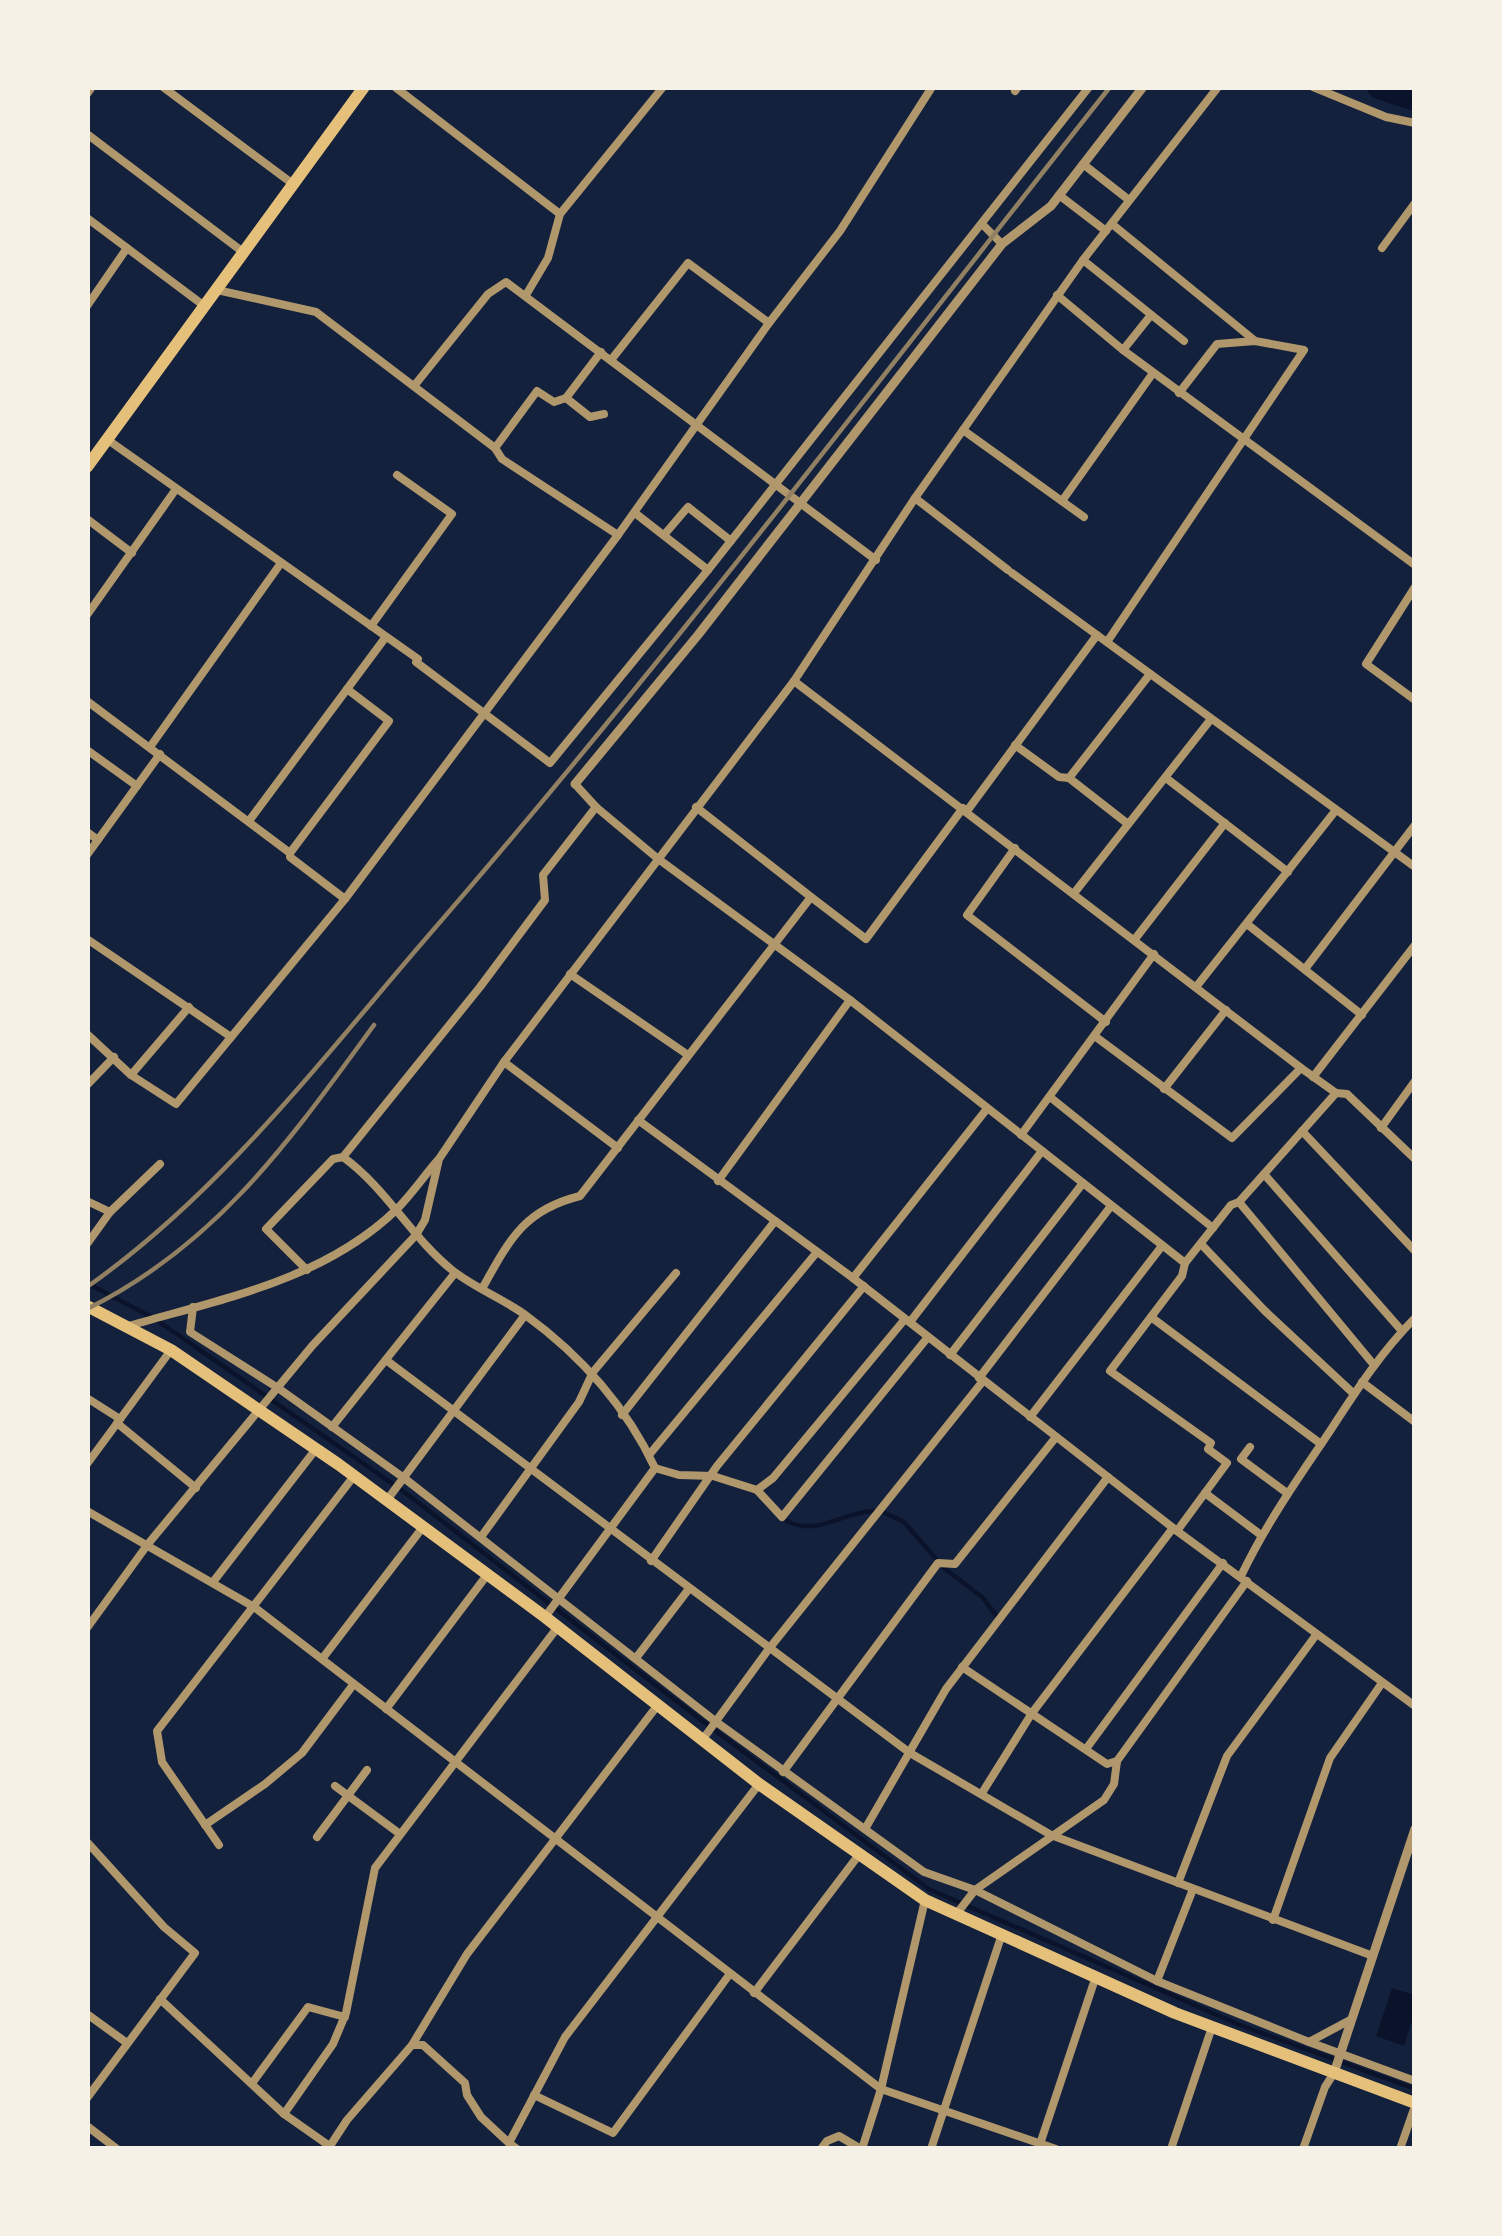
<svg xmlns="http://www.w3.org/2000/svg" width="1502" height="2236" viewBox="0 0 1502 2236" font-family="'Roboto Condensed',sans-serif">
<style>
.water{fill:#0b132b}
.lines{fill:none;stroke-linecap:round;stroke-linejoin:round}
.stream{stroke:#0b132b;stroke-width:4.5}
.river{stroke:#0b132b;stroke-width:24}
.minor{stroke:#b1986c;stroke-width:8}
.tertiary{stroke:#b1986c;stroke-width:9}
.primary{stroke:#e5c07b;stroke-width:12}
.rail{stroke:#918062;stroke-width:4.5}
</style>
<rect width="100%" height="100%" fill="#14213d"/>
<!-- water -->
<path class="water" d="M1392,1988L1415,1995V2012L1404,2046L1376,2036Z"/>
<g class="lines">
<!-- stream -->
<g class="stream">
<path d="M87,1283L155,1319L403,1491L701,1720L929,1889L1240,2025L1415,2089"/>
<path d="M883,1512L904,1522L937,1560"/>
<path d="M787,1521C818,1537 843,1511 875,1511"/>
<path d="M944,1568L982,1597L996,1615"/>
</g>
<!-- river -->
<path class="river" d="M1379,87L1415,99"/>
<!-- minor -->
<g class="minor">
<path d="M163,87L293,184"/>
<path d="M395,87L560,214"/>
<path d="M1313,87L1386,117L1415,123"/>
<path d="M1015,91L1018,87"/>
<path d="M87,94L92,87"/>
<path d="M87,134L243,252"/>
<path d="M1083,164L1129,200"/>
<path d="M1059,195L1106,231"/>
<path d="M87,218L203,305"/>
<path d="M982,224L1002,244"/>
<path d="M1112,224L1254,340"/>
<path d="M1382,248L1415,203"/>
<path d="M217,290L316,312L495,448L502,459L618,535"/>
<path d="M526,295L548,258L560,214L663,87"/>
<path d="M1057,295L1123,350L1415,565"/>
<path d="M87,306L127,248"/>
<path d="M1184,341L1083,260L1218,87"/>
<path d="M1123,350L1151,315"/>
<path d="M611,360L688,263L769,323"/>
<path d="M414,386L488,294L506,282L876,560"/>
<path d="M566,398L590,417L604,414"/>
<path d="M963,430L1084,517"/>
<path d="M108,440L418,659L416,662L550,763L708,570L1089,87"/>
<path d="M495,448L537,391L554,402L566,398L601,352"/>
<path d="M915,498L1008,570"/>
<path d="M1062,501L1153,373"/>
<path d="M635,513L708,570"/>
<path d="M87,519L132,553"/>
<path d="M664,535L688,507L731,541"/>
<path d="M1012,573L1415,867"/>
<path d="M1415,587L1366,664L1415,700"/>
<path d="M87,615L176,489"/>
<path d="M371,626L452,514L397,475"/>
<path d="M1107,642L1304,350L1255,341L1217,344L1179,393"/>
<path d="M794,681L1301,1068L1336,1093L1347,1094L1415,1159"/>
<path d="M87,701L290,853V857L345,899"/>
<path d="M1015,745L1059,777L1069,778"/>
<path d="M150,747L281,563"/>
<path d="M87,750L137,786"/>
<path d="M1166,778L1288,872"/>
<path d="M575,784L596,807L657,858L850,1000L1185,1263L1231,1205L1239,1202L1336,1093"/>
<path d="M696,807L811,897"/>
<path d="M967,811L1097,635"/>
<path d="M249,821L385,638"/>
<path d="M1128,824L1069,778L1150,674"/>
<path d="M87,832L98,840"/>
<path d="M1015,848L967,915L1106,1022"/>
<path d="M290,853L389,721L347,689"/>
<path d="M87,855L160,754"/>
<path d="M1075,892L1211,719"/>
<path d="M1247,924L1362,1015"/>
<path d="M87,939L231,1037"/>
<path d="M1135,939L1225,823"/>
<path d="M1305,969L1415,825"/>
<path d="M570,974L688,1055"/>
<path d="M1196,987L1336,810"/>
<path d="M87,1034L131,1075L176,1104L345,899L618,535L769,323L840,231L932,87"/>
<path d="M1096,1037L1232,1138L1301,1068"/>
<path d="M504,1062L618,1148"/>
<path d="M131,1075L189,1007"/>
<path d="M1313,1077L1415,945"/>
<path d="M87,1085L114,1057"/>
<path d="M1164,1089L1226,1010"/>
<path d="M1050,1097L1213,1228"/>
<path d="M638,1120L853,1278L1177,1531L1415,1706"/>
<path d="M1381,1128L1415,1081"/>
<path d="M1302,1131L1415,1251"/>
<path d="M1021,1135L1154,954"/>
<path d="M1264,1174L1402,1331"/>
<path d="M718,1181L850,1000"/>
<path d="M87,1201L110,1212"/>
<path d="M1239,1202L1374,1365"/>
<path d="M87,1244L110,1212L160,1164"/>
<path d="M1201,1244L1265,1311L1354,1394"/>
<path d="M307,1270L266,1229L333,1159L343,1157"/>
<path d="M853,1278L986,1110"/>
<path d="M483,1287C510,1239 524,1210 580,1196L811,897L866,939L963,808"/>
<path d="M193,1307L190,1332L278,1388L404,1478L715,1721L924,1872L975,1890L1157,1981L1309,2042L1352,2019"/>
<path d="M1151,1317L1321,1444"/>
<path d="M910,1322L1042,1151"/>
<path d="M125,1327C220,1299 322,1281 396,1210C411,1195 424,1176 438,1160"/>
<path d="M950,1355L1083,1183"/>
<path d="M386,1360L910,1753L1051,1835L1373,1956"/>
<path d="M979,1378L1111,1206"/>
<path d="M1362,1382L1415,1422"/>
<path d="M87,1398L120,1419"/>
<path d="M622,1415L775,1221"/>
<path d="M1030,1417L1162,1246"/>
<path d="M117,1423L196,1488"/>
<path d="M332,1427L455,1273"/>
<path d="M1250,1447L1241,1459L1287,1493"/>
<path d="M649,1455L817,1252"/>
<path d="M87,1464L171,1350"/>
<path d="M655,1468L679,1475L713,1476L757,1490L773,1478L905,1319"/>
<path d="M757,1490L782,1517L928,1337"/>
<path d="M1205,1493L1261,1535"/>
<path d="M387,1500L525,1315"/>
<path d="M87,1511L254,1607L881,2089L1056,2149"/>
<path d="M1177,1531L1227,1463L1208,1449L1211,1443L1110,1371L1182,1276L1185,1263"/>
<path d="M481,1537L579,1402L593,1372L676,1273"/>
<path d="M651,1561L717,1466L864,1286"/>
<path d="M1241,1576C1266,1524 1298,1478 1330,1431C1356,1391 1381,1352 1415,1318"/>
<path d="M213,1582L316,1449"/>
<path d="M545,1617L655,1468C626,1406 579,1354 524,1314C501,1298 473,1287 452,1270C411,1237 386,1188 343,1157L480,987L545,900L543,875L596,807"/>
<path d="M87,1628L148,1544L312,1346L416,1235L425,1220L439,1159L504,1062L794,681L915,498L1083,260"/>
<path d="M636,1658L688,1590"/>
<path d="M322,1659L423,1527"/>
<path d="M962,1667L1107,1764L1117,1761"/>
<path d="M386,1709L487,1575"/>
<path d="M703,1739L768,1650L983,1381"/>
<path d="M1086,1749L1223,1563"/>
<path d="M783,1772L938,1563L955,1564L1056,1437"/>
<path d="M335,1786L400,1834"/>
<path d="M982,1793L1032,1713L1173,1528"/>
<path d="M205,1825L265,1784L302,1753L353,1685"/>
<path d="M865,1829L946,1689L1108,1477"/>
<path d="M317,1837L367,1770"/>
<path d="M87,1842L164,1927L195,1953L87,2098"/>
<path d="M219,1845L162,1762L157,1731L354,1476"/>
<path d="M1178,1883L1227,1756L1316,1635"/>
<path d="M958,1912L975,1890L1104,1800L1114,1784L1117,1761L1247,1581"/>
<path d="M1273,1920L1330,1758L1382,1683"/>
<path d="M1157,1981L1193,1889"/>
<path d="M754,1993L858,1856"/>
<path d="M160,1999L284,2114L331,2147"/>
<path d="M87,2014L127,2043"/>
<path d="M1309,2042L1415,2081"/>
<path d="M412,2045L467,1954L657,1706"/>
<path d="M253,2082L308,2007L345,2017"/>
<path d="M534,2095L613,2133L729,1975"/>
<path d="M284,2114L333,2044L346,2013L375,1868L557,1628"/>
<path d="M87,2126L117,2149"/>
<path d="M1040,2144L1096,1976"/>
<path d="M330,2146L347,2120L412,2045H423L465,2083L467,2095L481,2117L509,2143"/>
<path d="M517,2149L509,2143L565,2037L759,1784"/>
<path d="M821,2149L827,2141L839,2136L861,2149"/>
<path d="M862,2149L881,2089L925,1900"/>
<path d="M931,2149L1002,1934"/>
<path d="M1171,2149L1212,2027"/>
<path d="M1303,2149L1325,2087L1334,2073"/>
<path d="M1400,2149L1415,2106"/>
</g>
<!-- tertiary -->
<g class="tertiary">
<path d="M575,784L698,635L1002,244L1051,206L1143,87"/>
<path d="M1334,2073L1415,1829"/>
</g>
<!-- primary -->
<g class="primary">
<path d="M87,467L364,87"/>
<path d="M87,1306L171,1350L338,1464L545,1617L759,1784L925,1900L1175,2013L1415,2103"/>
</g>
<!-- rail -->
<g class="rail">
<path d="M87,1287C218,1195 318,1064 422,943C662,667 883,374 1110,87"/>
<path d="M87,1309C218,1244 290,1140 374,1025"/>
</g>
</g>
<!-- border -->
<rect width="1502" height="2236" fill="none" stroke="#f6f1e7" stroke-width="180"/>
</svg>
